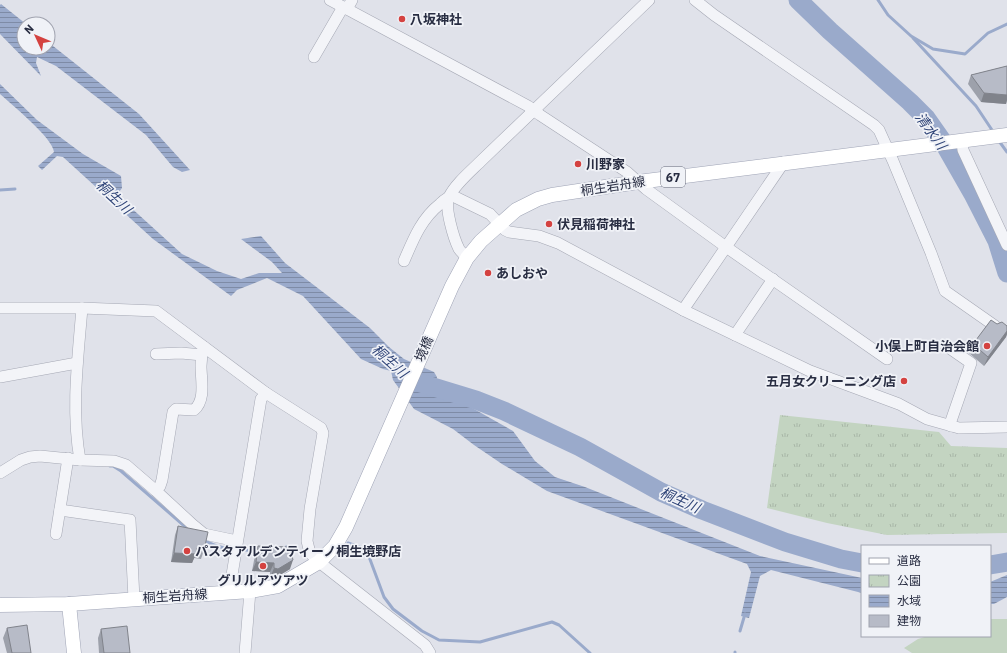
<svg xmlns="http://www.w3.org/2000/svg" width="1007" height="653" viewBox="0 0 1007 653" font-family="'IBM Plex Sans','Noto Sans JP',sans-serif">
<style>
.green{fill:#c3d4c1}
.park{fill:url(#park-tufts)}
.water{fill:url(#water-rules)}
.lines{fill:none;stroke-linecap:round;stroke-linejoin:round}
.stream{stroke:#9aaacb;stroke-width:3}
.river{stroke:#9aaacb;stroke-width:19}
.minor-casing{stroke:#a5a8b4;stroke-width:12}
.major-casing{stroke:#9fa4b6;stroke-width:15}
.minor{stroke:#f3f4f8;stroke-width:11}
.major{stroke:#fff;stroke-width:14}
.wall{fill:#9da1ab}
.shaded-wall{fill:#80838b}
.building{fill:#b7bbc7;stroke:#80838b}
.poi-dot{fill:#d44240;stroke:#f0f2f7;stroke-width:1.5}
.labels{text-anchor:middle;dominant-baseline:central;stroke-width:3.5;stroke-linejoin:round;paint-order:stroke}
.shield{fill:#f0f2f7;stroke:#646878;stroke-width:1}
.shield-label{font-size:12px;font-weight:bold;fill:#282d42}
.poi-label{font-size:13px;font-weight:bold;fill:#282d42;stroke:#f0f2f7;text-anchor:start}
.street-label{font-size:13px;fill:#282d42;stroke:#f0f2f7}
.water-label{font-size:14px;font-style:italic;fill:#304578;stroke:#f0f2f7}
</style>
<defs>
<pattern id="park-tufts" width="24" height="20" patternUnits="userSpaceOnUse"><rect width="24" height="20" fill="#c3d4c1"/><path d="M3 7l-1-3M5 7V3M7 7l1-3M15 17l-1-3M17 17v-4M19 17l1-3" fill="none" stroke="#a8b6a7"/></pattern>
<pattern id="water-rules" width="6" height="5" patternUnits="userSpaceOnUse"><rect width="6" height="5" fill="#9aaacb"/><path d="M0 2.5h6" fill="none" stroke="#7e8ba6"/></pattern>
</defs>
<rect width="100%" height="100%" fill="#e0e2ea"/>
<!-- green -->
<path class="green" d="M990,619H1007V653H912L904,648L918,639L928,636H990Z"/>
<!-- park -->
<path class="park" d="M780,415L939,432L951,446L1007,448V533L887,535L827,523L767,508Z"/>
<!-- water -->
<g class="water">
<path d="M1,4L26,24H24V48H48V42L139,114L190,170L182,172L173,167L146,135L56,66L37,57L36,63L41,76L0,34V5Z"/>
<path d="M0,84L37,120L83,154L121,176L122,188L117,195L182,254L217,271L241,279L259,273H282L272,262L241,239L261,236L285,263L370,328L389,347L404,359L434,372L437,377L435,385L451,396L513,431L535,461L555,477L585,487L760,556L862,578V593L771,570L760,576L749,618L741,616L751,572L747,564L547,491L502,464L474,445L453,429L414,409L393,380L391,371L383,369L361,359L303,296L267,278L237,290L231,296L153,239L63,157L57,156L42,170L38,166L54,152C53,138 12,105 0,94Z"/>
<path d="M1007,575V597L994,604H990V582Z"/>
</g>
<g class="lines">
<!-- stream -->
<g class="stream">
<path d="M878,0L888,15L911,36L933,49L965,54L988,33L1007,24"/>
<path d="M913,38L976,106L994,133"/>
<path d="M999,141L1007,152"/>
<path d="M0,190L15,189"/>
<path d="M110,466H113L121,471L189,530"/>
<path d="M204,540C220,550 242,551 260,550"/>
<path d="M348,543L365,549L368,554L384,597L393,609L422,631L439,640L480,642L552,622L559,625L590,653"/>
<path d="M286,547H294"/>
<path d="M740,631L745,614"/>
<path d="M735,653V652"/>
</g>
<!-- river -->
<g class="river">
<path d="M798,0L830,31L910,102L926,118L945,145L973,194L997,241L1007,273"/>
<path d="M417,382L476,400L504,411L580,447L661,492L702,510L785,542L841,559L862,563"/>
<path d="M990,565L1007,562"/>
</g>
<!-- minor casing -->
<g class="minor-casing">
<g id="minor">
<path d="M330,0L528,106L540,115L627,172L646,189L726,247L887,359"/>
<path d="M695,0L714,15L874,125L879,130L893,161L931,253L945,291L995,326"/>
<path d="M347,9L352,0"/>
<path d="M314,57L343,7"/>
<path d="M962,141L963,150L1007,245"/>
<path d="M467,258C465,255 461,252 459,249C454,239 444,207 449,197C455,184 472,170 482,160L649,0"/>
<path d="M404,261C413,240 421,219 440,204C444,200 448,197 453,196L490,214L505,230L509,232L539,236L558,243L683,310L810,371L899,404L927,419L959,428L1007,427"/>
<path d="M0,308H82L156,311L266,393L321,428L323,433L310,509L307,541L310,553L319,562L425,645L430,653"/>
<path d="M683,310L784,162"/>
<path d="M735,335L773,279"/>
<path d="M945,345L971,363L951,421V426"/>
<path d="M156,354L181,353L202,355"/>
<path d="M0,377L77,363"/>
<path d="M80,460C71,410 78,358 82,308"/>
<path d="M0,473L21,460L30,457L40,456L80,460L114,461L126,465L155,490L193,525L204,534L237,541"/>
<path d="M155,490L160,486L162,480L173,412L176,409L194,410C206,400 201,380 201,366C201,360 202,353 204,347"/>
<path d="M60,510L130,520L134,599"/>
<path d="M56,534L68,458"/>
<path d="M229,593L261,399L266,393"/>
<path d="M245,653L250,591"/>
</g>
</g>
<!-- major casing -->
<g class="major-casing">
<g id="major">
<path d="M69,604L74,653"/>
<path d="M0,605L69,604L250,591L278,586L319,562L335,546L346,527L452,286L467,258L481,241L516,210L538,199L552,195L638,182L1007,135"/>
</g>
</g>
<!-- minor -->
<use href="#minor" class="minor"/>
<!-- major -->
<use href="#major" class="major"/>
</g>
<!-- wall -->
<g class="wall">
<path d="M1007,66V100L1006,104L981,102L968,84L971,75Z"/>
<path d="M997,324L1007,326V334L1006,337L984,366L969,353L973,344Z"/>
<path d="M178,526L204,550L201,559L194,558L192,563L171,562L175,535Z"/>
<path d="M258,546L290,569L275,578H270V572L252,571L255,555Z"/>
<path d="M7,628L31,653H7L3,638Z"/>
<path d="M101,629L130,653H99L98,638Z"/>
</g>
<!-- shaded-wall -->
<g class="shaded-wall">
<path d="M984,93L1007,95V100L1006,104L981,102Z"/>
<path d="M1007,331V334L1006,337L984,366L988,357Z"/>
<path d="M174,553L196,554L192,563L171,562Z"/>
<path d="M293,560L290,569L275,578H270L274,568Z"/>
<path d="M256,562L274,563L270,572L252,571Z"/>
</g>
<!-- building -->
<g class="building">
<path d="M1007,66V95L984,93L971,75Z"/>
<path d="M991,320L997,324L1002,322L1007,326V331L988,357L973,344Z"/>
<path d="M178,526L208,532L204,550L197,548L196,554L174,553Z"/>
<path d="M258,546L290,547L293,560L278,569L274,568V563L256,562Z"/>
<path d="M27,625L31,653H12L7,628Z"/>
<path d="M127,626L130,653H104L101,629Z"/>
</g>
<!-- markers -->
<g class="poi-dot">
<circle cx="402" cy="19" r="4"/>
<circle cx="578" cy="164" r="4"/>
<circle cx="549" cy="224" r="4"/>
<circle cx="488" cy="273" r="4"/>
<circle cx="987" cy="346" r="4"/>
<circle cx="904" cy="381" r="4"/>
<circle cx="187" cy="551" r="4"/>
<circle cx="263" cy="566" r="4"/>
</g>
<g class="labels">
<!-- shield labels -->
<rect class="shield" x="661" y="167" width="24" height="20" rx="3"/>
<g class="shield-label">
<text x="673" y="177">67</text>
</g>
<!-- poi labels -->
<g class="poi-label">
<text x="410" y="19">八坂神社</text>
<text x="586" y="164">川野家</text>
<text x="557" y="224">伏見稲荷神社</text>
<text x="496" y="273">あしおや</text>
<text x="979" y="346" text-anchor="end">小俣上町自治会館</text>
<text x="896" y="381" text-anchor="end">五月女クリーニング店</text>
<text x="195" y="551">パスタアルデンティーノ桐生境野店</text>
<text x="263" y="580" text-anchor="middle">グリルアツアツ</text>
</g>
<!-- street labels -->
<g class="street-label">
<text transform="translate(613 186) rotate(-9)">桐生岩舟線</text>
<text transform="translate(424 349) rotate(-66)">境橋</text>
<text transform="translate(175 596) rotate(-4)">桐生岩舟線</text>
</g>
<!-- water labels -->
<g class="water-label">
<text transform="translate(931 131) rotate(54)">清水川</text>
<text transform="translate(114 197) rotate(43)">桐生川</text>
<text transform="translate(390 361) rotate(42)">桐生川</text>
<text transform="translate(680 500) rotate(24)">桐生川</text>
</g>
</g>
<!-- legend -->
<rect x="861" y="545" width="130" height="92" fill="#f0f2f7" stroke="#a0a3af"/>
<rect x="869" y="558" width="20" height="6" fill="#ffffff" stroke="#a0a3af"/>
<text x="897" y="565" font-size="12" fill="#282d42">道路</text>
<rect x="869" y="575" width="20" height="12" fill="url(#park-tufts)" stroke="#a0a3af"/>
<text x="897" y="585" font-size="12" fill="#282d42">公園</text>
<rect x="869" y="595" width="20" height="12" fill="url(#water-rules)" stroke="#a0a3af"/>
<text x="897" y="605" font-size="12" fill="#282d42">水域</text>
<rect x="869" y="615" width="20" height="12" fill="#b7bbc7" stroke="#a0a3af"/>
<text x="897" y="625" font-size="12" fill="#282d42">建物</text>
<!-- north arrow -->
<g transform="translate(36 36) rotate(314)"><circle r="19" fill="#f0f2f7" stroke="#a0a3af"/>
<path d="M0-3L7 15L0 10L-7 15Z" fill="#d44240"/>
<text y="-6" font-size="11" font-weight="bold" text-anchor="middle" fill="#282d42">N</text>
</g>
</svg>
